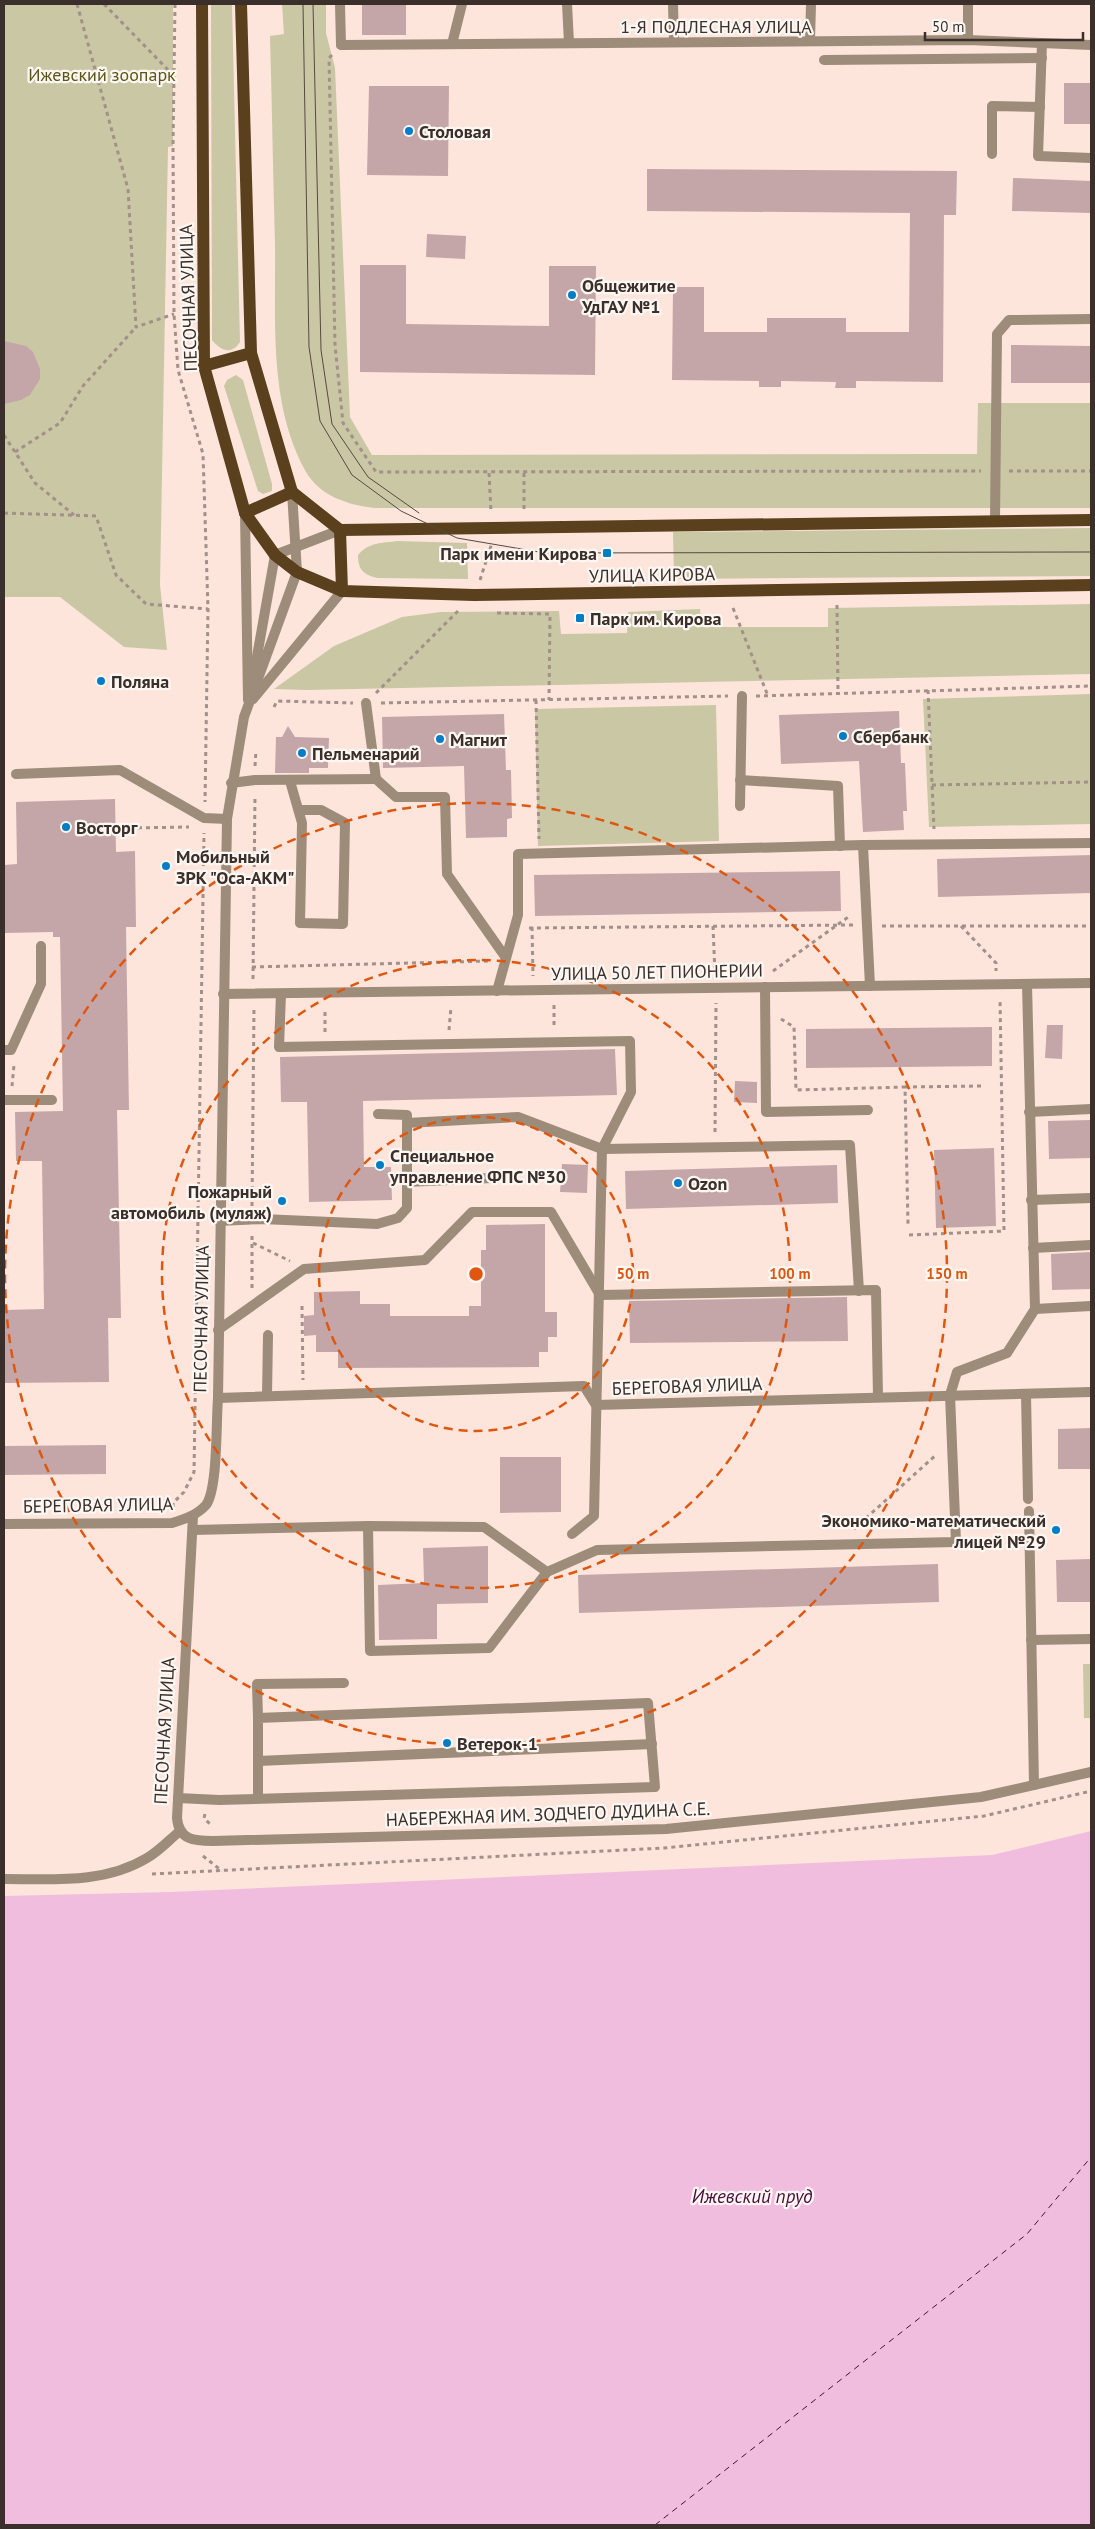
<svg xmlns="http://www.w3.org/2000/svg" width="1095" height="2529" viewBox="0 0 1095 2529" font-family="'PT Sans',sans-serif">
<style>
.green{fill:#cac7a5}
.water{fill:#f1bddf}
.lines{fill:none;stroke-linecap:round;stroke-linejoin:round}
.ferry{stroke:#490e3b;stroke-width:1;stroke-dasharray:6 5;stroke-linecap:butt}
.building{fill:#c4a6a9}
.path{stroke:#a29089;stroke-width:3;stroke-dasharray:4 4;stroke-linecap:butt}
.lane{stroke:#9c8c79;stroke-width:10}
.street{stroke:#9c8c79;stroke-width:10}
.primary{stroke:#5a401c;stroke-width:12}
.tram{stroke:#564943;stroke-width:1}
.ring{fill:none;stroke:#df570e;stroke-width:2.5;stroke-dasharray:9 6}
.poi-dot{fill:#017dc6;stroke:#fdf7f4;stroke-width:2}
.labels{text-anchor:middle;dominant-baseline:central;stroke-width:4.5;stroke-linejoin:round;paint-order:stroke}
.street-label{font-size:18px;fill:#3a2f2a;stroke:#fdf7f4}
.park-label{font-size:18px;fill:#5b5615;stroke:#fdf7f4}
.poi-label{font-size:18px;font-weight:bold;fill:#3a2f2a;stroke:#fdf7f4;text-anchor:start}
.water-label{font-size:19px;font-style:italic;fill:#490e3b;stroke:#fdf7f4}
.centre{fill:#df570e;stroke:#fdf7f4;stroke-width:2.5}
.ring-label{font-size:15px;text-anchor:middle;font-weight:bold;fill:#df570e;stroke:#fdf7f4;stroke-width:4.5;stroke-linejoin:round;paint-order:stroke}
</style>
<rect width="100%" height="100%" fill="#fde5dc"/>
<!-- green -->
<g class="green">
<path d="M4,4H173V146L168,147L160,585L167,650L124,647L60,597H4Z"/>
<path d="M211,4H232L240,342C231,356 220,350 212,340Z"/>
<path d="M282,4H326V33L335,68L350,417L372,455L977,454L978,403H1091V508H374C348,505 320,496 306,472C268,404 276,320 275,245C273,175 272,106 270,36L284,34Z"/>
<path d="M236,375L243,380L272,484V491L263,494L258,491L224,386L227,380Z"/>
<path d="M1091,528V576L674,579L673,532Z"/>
<path d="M398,541L467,543L468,579L378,578C363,575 358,569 358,555C369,542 382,543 398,541Z"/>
<path d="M1091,604V674L306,690L274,689L334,646L402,617L441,612L559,611L561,634L627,633L628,612L700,609L701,627H828V608Z"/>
<path d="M1091,694V824L929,827L923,699Z"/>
<path d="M716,705L719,841L538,846L535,709Z"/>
<path d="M1083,1664H1091V1718H1084Z"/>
</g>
<!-- water -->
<path class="water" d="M1091,1831V2525H4V1896L171,1892L992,1855Z"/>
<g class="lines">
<!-- ferry -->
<path class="ferry" d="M655,2525L1027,2234L1091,2157"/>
</g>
<!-- building -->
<g class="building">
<rect x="362" y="4" width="44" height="31"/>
<rect x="1064" y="83" width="27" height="41"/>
<path d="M369,86H449L448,176L367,175Z"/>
<path d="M647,169L957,171L956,215H944L943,382L856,381V388H835L836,382L781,381V387H759V381L672,380L673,287H704V332H767V318H846V332H909L910,213L647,211Z"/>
<path d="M1013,178L1091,181V213L1012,211Z"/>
<path d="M427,234L466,236L465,259L426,257Z"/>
<path d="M360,265H406V324L549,326V266H596L595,375L360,372Z"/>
<path d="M4,341L26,346L33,352L40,369V379L30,395L21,400L4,404Z"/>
<path d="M1011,345L1091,346V383H1011Z"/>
<path d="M899,711L901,763H905L907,811H903L904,830L863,832L859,761L781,764L779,715Z"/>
<path d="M504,714L506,770H511L512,818L507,819V837L466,838L464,766L383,768L382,717Z"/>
<path d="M288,726L295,737L329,738L328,768H309V773H275L276,737H282Z"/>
<path d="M115,799L116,852L135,851L136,927H126L129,1110H117L121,1318H108L109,1382L4,1383V1310L44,1309L42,1161H16L15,1112L63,1111L60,937H53V932L4,933V865L17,864L16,802Z"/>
<path d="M1091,855V893L938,897L937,859Z"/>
<path d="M840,871L841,911L535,916L534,875Z"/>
<path d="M1047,1025H1063L1062,1059L1045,1058Z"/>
<path d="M992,1027V1066L806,1068V1029Z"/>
<path d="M615,1049L617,1095L363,1101L364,1167H391L392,1200L309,1202L307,1102H281L280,1057Z"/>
<path d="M735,1081L757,1082V1103L734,1102Z"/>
<path d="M1091,1120V1158L1049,1159L1048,1121Z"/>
<path d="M994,1148L996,1226L936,1228L934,1150Z"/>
<path d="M562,1164L588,1165L587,1193L560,1192Z"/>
<path d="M837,1165L838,1203L626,1209L625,1171Z"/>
<path d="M545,1224V1312H557V1337H548V1352H539V1367L338,1368V1352H316V1335L304,1336V1316L314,1315V1292L360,1291V1304H390V1316H469V1306H481V1250H486V1225Z"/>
<path d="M1091,1252V1289L1052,1290L1051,1254Z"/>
<path d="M847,1297L848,1341L630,1343L629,1301Z"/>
<path d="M1091,1428V1469H1058V1429Z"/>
<path d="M106,1445V1474L4,1475V1446Z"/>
<path d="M500,1457H561V1512L500,1513Z"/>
<path d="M488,1546V1603L437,1604V1639L379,1640L378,1585L424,1583L423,1548Z"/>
<path d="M1091,1559V1602H1057L1056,1560Z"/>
<path d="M938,1564L939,1602L579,1613L578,1575Z"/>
</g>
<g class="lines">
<!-- path -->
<g class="path">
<path d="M77,4L128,189L136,327L174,314"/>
<path d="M104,4L173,75"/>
<path d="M175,4L173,146L174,314L178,370L203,454L208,609L205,802"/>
<path d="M332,55L329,58L335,345L343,423L376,472L981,471"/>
<path d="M4,435L35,483L74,515"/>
<path d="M15,452L60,423L83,386L136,327"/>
<path d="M1009,471H1091"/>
<path d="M489,473L491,512"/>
<path d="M524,473V509"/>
<path d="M4,513L96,516L116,575L146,604L208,609"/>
<path d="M480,580L492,543"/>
<path d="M837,605L838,692"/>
<path d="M733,608L768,696"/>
<path d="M497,613L550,614L549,700"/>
<path d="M928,690L934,829"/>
<path d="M376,693L458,611"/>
<path d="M756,696L1091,686"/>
<path d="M536,700L539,839"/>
<path d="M381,703L728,696"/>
<path d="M274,707L277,701L353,703"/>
<path d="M255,766L256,750"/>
<path d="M932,785L1091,782"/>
<path d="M130,828L189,827"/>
<path d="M713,926L715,974"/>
<path d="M882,926H1091"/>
<path d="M961,926L996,963V971"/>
<path d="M532,927L533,976"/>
<path d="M529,928L853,925"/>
<path d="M252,967L489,961"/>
<path d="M773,971L851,915"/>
<path d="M253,979L255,795"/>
<path d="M554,1005V1029"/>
<path d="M781,1019L794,1027L796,1090L905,1087L908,1224"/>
<path d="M449,1030L451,1007"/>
<path d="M325,1032V1008"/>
<path d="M12,1086L14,1065"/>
<path d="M905,1087L981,1086"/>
<path d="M715,1132L716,1003"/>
<path d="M252,1206L254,1007"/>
<path d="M909,1235L1004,1231L1000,999"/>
<path d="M253,1243L290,1261"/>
<path d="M252,1288V1235"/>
<path d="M302,1306L303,1380"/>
<path d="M173,1507V1503L184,1492L194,1472L204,833"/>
<path d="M854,1529L937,1454"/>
<path d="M205,1814L204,1818L211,1825"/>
<path d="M203,1856L222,1871"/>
<path d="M152,1874L664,1848L984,1816L1091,1791"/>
</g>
<!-- lane -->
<g class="lane">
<path d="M340,4L341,45"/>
<path d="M567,4L569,43"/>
<path d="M673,4L674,42"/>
<path d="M968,4V40"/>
<path d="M810,41L811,4"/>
<path d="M1042,43L1038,156L1091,158"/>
<path d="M452,44L462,4"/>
<path d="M824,60L1042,58"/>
<path d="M992,154V106L1040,107"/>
<path d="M995,520L997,334L1009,320L1091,319"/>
<path d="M366,703L376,779L396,797H445L447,874L506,958"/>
<path d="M16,774L120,770L204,818L227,819"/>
<path d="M740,780L838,786L840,846"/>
<path d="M290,781L302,823L300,923L343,924L345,823L321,810H299"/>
<path d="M231,783L255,780L376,779"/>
<path d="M740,806L742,696"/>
<path d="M870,986L863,845L1091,843"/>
<path d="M765,987L766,1112L868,1110"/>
<path d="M497,991L518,915V854L863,845"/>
<path d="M281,994L279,1047L630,1041L631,1092L602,1149L594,1516L572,1534"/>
<path d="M4,1050H11L41,984V946"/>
<path d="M4,1100H52"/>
<path d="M1029,1112L1091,1109"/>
<path d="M407,1123L518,1117L602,1149L850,1145L859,1291"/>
<path d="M407,1182L491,1178"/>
<path d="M1031,1200L1091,1198"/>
<path d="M219,1221L262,1219L377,1224L398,1218L407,1208V1115L378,1114"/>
<path d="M1033,1248L1091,1245"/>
<path d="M1035,1309L1091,1306"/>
<path d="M218,1330L304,1269L425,1260L472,1212H551L600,1295L876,1290L878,1397"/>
<path d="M1026,1394L1028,1499"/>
<path d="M267,1396L268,1335"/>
<path d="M218,1398L584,1386L596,1405L1091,1392"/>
<path d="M1029,1511L1034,1785"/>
<path d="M368,1526L370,1651L489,1648L547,1572"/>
<path d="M193,1530L368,1526L484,1527L547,1572L597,1550L956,1542L950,1395L957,1372L1007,1353L1035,1309L1027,984"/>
<path d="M1031,1640L1091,1639"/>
<path d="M258,1718L257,1684L344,1683"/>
<path d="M258,1761L652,1744"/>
<path d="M178,1798L219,1800L655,1787L648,1703L258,1718V1798"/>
<path d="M4,1879C53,1879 104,1884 147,1858C159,1851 169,1840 180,1831"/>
</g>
<!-- street -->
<g class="street">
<path d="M341,45L968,40L1091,45"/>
<path d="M245,513L248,700"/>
<path d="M253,679L275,555L340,530"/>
<path d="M253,699L342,591"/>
<path d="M223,994L1091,983"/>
<path d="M193,1516L177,1818C179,1840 194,1841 213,1841L666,1829L981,1797L1091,1772"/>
<path d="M4,1524L172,1523C185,1519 197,1515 206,1505C218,1489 216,1421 218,1398L227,819L244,717L297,572L292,492"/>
</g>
<!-- primary -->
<g class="primary">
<path d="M202,4L204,366L245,513L275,555L297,572L342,591L474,595L1091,585"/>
<path d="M241,4L251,353L292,492"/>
<path d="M204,366L251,353"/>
<path d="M292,492L340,530"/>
<path d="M245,513L292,492"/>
<path d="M340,530L1091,520"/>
<path d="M340,530L342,591"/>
</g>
<!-- tram -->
<g class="tram">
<path d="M303,4L309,347L320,421L352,475L401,511L457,538L545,553L1091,552"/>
<path d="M313,4L321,350L332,424L368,477L419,513"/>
</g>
</g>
<!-- distance rings -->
<g class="ring">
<circle cx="476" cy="1274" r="157"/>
<circle cx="476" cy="1274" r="314"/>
<circle cx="476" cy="1274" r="471"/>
</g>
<!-- markers -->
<g class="poi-dot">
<circle cx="409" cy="131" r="5"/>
<circle cx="572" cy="295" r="5"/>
<rect x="602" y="548" width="10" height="10" rx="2.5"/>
<rect x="575" y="613" width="10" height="10" rx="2.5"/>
<circle cx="101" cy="681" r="5"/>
<circle cx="843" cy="736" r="5"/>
<circle cx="440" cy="739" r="5"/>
<circle cx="302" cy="753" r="5"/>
<circle cx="66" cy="827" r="5"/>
<circle cx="166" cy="866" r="5"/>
<circle cx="380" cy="1165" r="5"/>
<circle cx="678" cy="1183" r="5"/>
<circle cx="282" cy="1201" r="5"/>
<circle cx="1056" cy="1530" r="5"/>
<circle cx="447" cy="1743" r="5"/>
</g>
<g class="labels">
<!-- street labels -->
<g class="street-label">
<text x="716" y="26">1-Я ПОДЛЕСНАЯ УЛИЦА</text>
<text transform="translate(188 298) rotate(-92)">ПЕСОЧНАЯ УЛИЦА</text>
<text transform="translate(652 575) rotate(-1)">УЛИЦА КИРОВА</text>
<text transform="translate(657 972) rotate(-1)">УЛИЦА 50 ЛЕТ ПИОНЕРИИ</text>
<text transform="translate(201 1319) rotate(-89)">ПЕСОЧНАЯ УЛИЦА</text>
<text transform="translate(687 1386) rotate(-2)">БЕРЕГОВАЯ УЛИЦА</text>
<text transform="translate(98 1505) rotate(-1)">БЕРЕГОВАЯ УЛИЦА</text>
<text transform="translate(164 1731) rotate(-87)">ПЕСОЧНАЯ УЛИЦА</text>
<text transform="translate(548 1814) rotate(-2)">НАБЕРЕЖНАЯ ИМ. ЗОДЧЕГО ДУДИНА С.Е.</text>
</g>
<!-- park labels -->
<g class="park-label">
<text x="102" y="74">Ижевский зоопарк</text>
</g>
<!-- poi labels -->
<g class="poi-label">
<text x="419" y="131">Столовая</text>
<text x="582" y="285">Общежитие<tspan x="582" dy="21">УдГАУ №1</tspan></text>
<text x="597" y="553" text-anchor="end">Парк имени Кирова</text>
<text x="590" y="618">Парк им. Кирова</text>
<text x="111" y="681">Поляна</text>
<text x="853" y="736">Сбербанк</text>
<text x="450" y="739">Магнит</text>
<text x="312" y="753">Пельменарий</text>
<text x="76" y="827">Восторг</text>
<text x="176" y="856">Мобильный<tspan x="176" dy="21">ЗРК "Оса-АКМ"</tspan></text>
<text x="390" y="1155">Специальное<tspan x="390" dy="21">управление ФПС №30</tspan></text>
<text x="688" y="1183">Ozon</text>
<text x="272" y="1191" text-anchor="end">Пожарный<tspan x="272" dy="21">автомобиль (муляж)</tspan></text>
<text x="1046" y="1520" text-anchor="end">Экономико-математический<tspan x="1046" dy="21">лицей №29</tspan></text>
<text x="457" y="1743">Ветерок-1</text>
</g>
<!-- water labels -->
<g class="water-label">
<text x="752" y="2196">Ижевский пруд</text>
</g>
</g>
<circle cx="476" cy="1274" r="8" class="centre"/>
<g class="ring-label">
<text x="633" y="1279">50 m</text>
<text x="790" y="1279">100 m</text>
<text x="947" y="1279">150 m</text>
</g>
<!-- border -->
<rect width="1095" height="2529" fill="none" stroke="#3a2f2a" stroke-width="10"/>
<!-- scale -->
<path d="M925 32v8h158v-8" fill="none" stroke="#3a2f2a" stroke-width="2.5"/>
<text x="932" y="32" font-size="15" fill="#3a2f2a" stroke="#fdf7f4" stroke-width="4" paint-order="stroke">50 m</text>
</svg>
